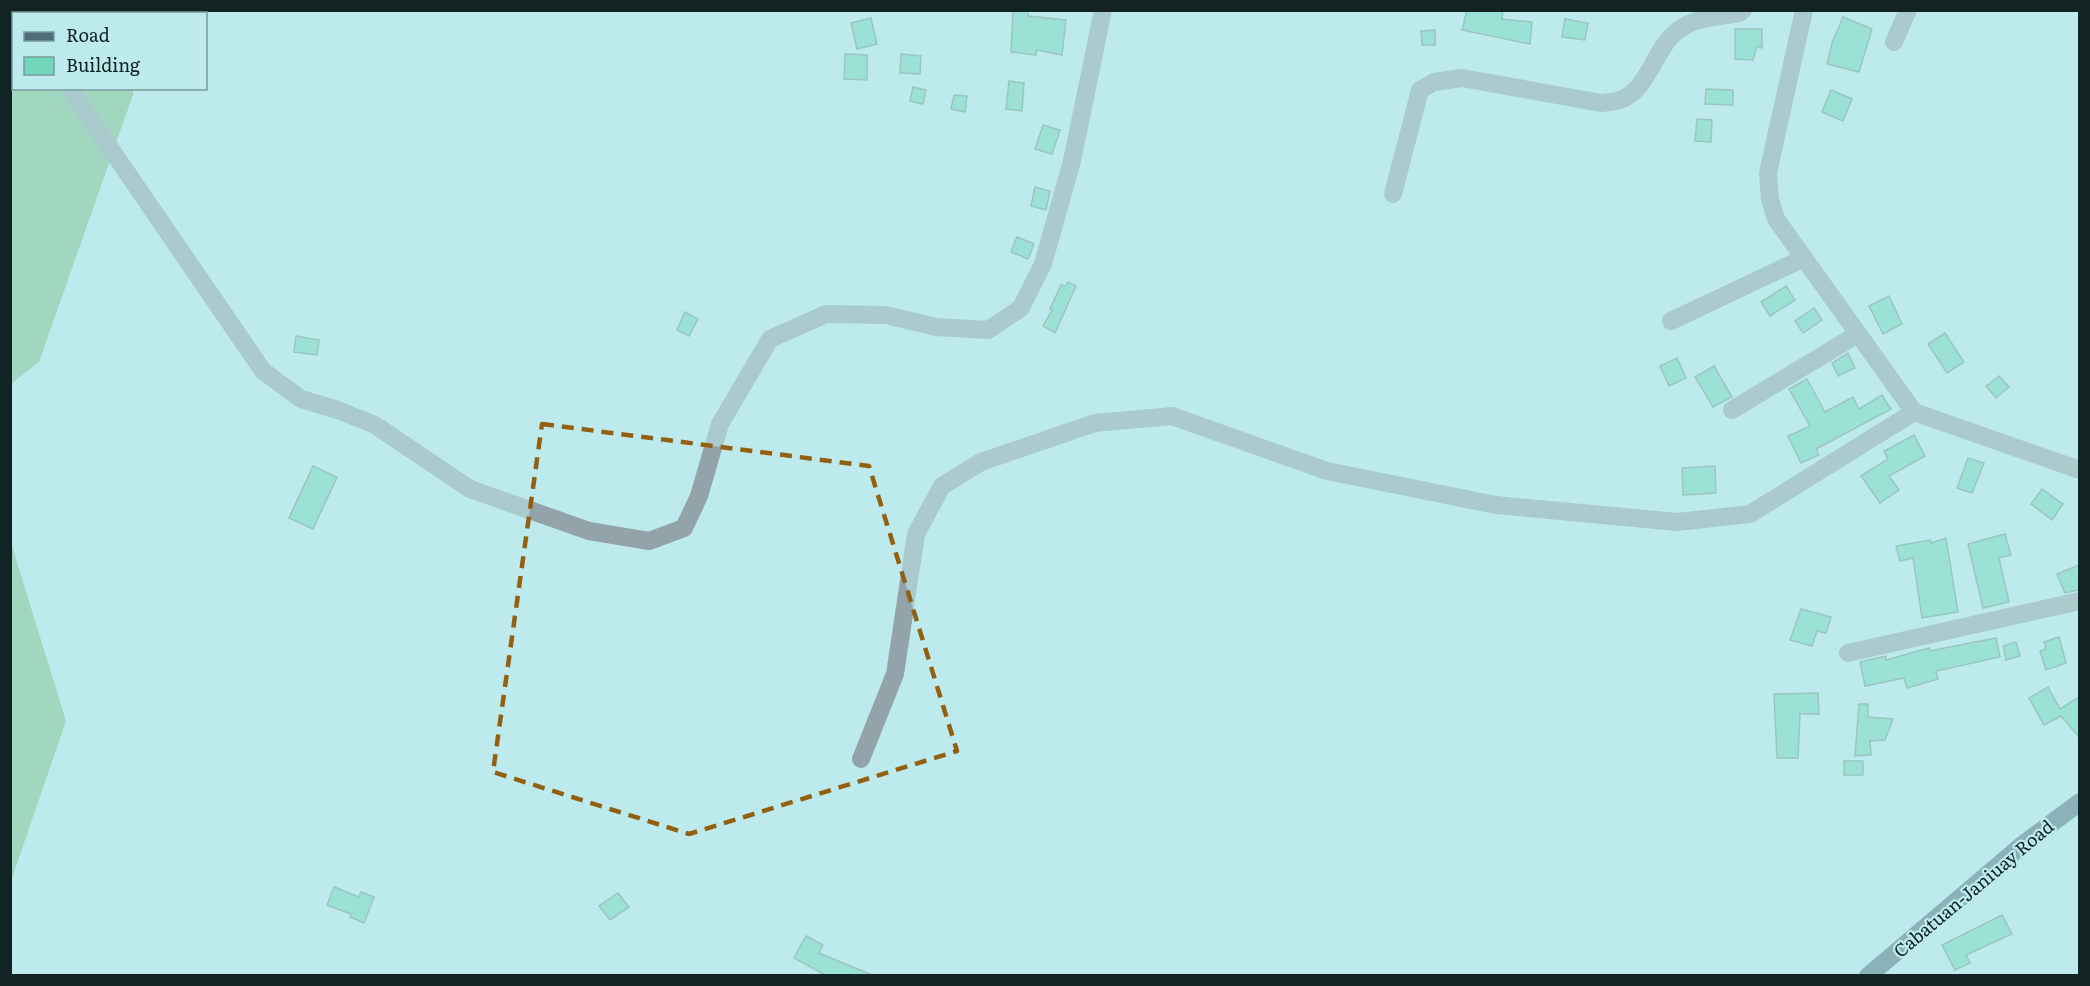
<svg xmlns="http://www.w3.org/2000/svg" width="2090" height="986" viewBox="0 0 2090 986" font-family="Literata,serif">
<style>
.forest{fill:#7fbf87}
.building{fill:#72d6ba;stroke:#71988c;stroke-width:1.5}
.lines{fill:none;stroke-linecap:round;stroke-linejoin:round}
.minor{stroke:#92a3a9;stroke-width:18}
.primary{stroke:#4f6e7a;stroke-width:18}
.marked{fill:none;stroke:#936012;stroke-width:4.5;stroke-dasharray:12 8;stroke-linejoin:round}
.labels{text-anchor:middle;dominant-baseline:central;stroke-width:4.5;stroke-linejoin:round;paint-order:stroke}
.street-label{font-size:18px;fill:#112323;stroke:#bdebed}
</style>
<rect width="100%" height="100%" fill="#bdebed"/>
<!-- forest -->
<g class="forest">
<path d="M11,11H136V14H14V88L133,89V95L39,362L11,384Z"/>
<path d="M11,543L66,721L11,881H10Z"/>
</g>
<!-- building -->
<g class="building">
<path d="M1013,10H1028V16L1066,20L1062,55L1037,50L1036,55L1011,52Z"/>
<path d="M1467,10H1503L1502,19L1532,22L1530,44L1462,30Z"/>
<path d="M1843,17L1872,29L1859,72L1827,64L1832,43Z"/>
<path d="M871,18L877,44L857,49L851,23Z"/>
<path d="M1565,19L1588,23L1585,40L1562,37Z"/>
<path d="M1735,29H1762V48L1757,46L1753,60L1735,59Z"/>
<path d="M1435,30V45H1422L1421,31Z"/>
<path d="M845,54L867,55V80L844,79Z"/>
<path d="M901,54L921,56L920,74L900,73Z"/>
<path d="M1009,81L1024,83L1022,111L1006,109Z"/>
<path d="M913,87L926,90L923,104L910,101Z"/>
<path d="M1706,89L1733,90V105L1705,104Z"/>
<path d="M1831,90L1852,99L1843,121L1822,112Z"/>
<path d="M954,95L967,96L965,112L951,109Z"/>
<path d="M1697,119L1712,120L1711,142L1695,141Z"/>
<path d="M1043,125L1060,130L1052,154L1035,149Z"/>
<path d="M1035,187L1050,191L1046,210L1031,206Z"/>
<path d="M1017,237L1034,244L1028,259L1011,252Z"/>
<path d="M1068,282L1076,286L1055,333L1043,326L1052,310L1050,309L1061,285L1065,286Z"/>
<path d="M1786,286L1795,300L1770,316L1761,302Z"/>
<path d="M1889,296L1902,324L1883,334L1869,306Z"/>
<path d="M1814,308L1822,320L1803,333L1795,321Z"/>
<path d="M685,312L698,319L689,336L677,330Z"/>
<path d="M1945,333L1964,362L1947,373L1928,344Z"/>
<path d="M296,336L319,340L317,355L294,352Z"/>
<path d="M1848,353L1855,368L1838,376L1832,363Z"/>
<path d="M1677,358L1686,378L1669,386L1660,366Z"/>
<path d="M1714,366L1732,397L1713,407L1695,377Z"/>
<path d="M1999,376L2009,387L1996,398L1986,386Z"/>
<path d="M1807,379L1825,412L1853,397L1859,409L1882,395L1891,409L1816,449L1819,455L1801,463L1788,436L1810,426L1789,389Z"/>
<path d="M1914,435L1925,456L1889,476L1899,490L1880,503L1861,476L1888,459L1884,451Z"/>
<path d="M1968,458L1984,463L1972,493L1957,488Z"/>
<path d="M313,466L337,477L313,529L289,518Z"/>
<path d="M1715,466L1716,493L1683,495L1682,468Z"/>
<path d="M2042,489L2063,504L2052,520L2031,504Z"/>
<path d="M2005,534L2011,555L1999,558L2009,602L1983,608L1968,544Z"/>
<path d="M1946,538L1958,612L1922,618L1913,558L1900,561L1896,546L1930,540L1931,543Z"/>
<path d="M2079,565V590L2065,593L2057,574Z"/>
<path d="M1801,609L1831,617L1826,633L1817,631L1812,646L1790,640Z"/>
<path d="M2059,637L2066,663L2046,670L2040,651L2046,649L2044,642Z"/>
<path d="M1996,638L2000,657L1936,671L1938,679L1907,688L1904,678L1865,686L1860,662L1886,656V660L1929,648L1930,651Z"/>
<path d="M2016,642L2020,656L2006,660L2003,646Z"/>
<path d="M2048,687L2060,709L2079,697V737L2061,716L2044,725L2029,698Z"/>
<path d="M1818,693L1819,714H1800L1798,758H1777L1774,694Z"/>
<path d="M1859,704H1868V717L1893,719L1885,740L1870,741L1871,755L1855,756Z"/>
<rect x="1844" y="761" width="19" height="14"/>
<path d="M334,887L359,897L361,892L374,897L364,923L350,917L351,914L327,905Z"/>
<path d="M618,893L629,907L610,920L599,906Z"/>
<path d="M2002,915L2012,934L1966,955L1970,963L1955,970L1942,945Z"/>
<path d="M806,936L823,945L819,953L872,975H825L794,958Z"/>
</g>
<g class="lines">
<!-- minor -->
<g class="minor">
<path d="M1804,10L1768,173L1770,199L1776,219L1914,412L2080,470"/>
<path d="M10,31L14,33"/>
<path d="M1894,42L1908,10"/>
<path d="M69,88L263,371L301,399L338,410L375,425L470,489L589,531L649,541L684,528L699,496L720,424L770,339L826,314L886,315L936,327L988,330L1021,308L1043,264L1072,161L1103,10"/>
<path d="M1393,194L1420,90L1434,82L1462,78L1601,103C1607,102 1615,102 1620,100C1650,89 1654,46 1680,29C1696,17 1720,17 1739,13L1743,10"/>
<path d="M1671,321L1804,258"/>
<path d="M1732,410L1858,334"/>
<path d="M1848,653L2080,601"/>
<path d="M861,759L895,674L916,534L942,486L981,462L1095,423L1172,416L1327,471L1496,505L1677,522L1750,514L1914,412"/>
</g>
<!-- primary -->
<path class="primary" d="M1868,976L2021,846L2080,802"/>
</g>
<!-- marked area -->
<path d="M0 0H2090V986H0ZM542,424L869,466L957,751L689,834L493,772Z" fill="#bdebed" fill-opacity=".55" fill-rule="evenodd"/>
<path class="marked" d="M542,424L869,466L957,751L689,834L493,772Z"/>
<g class="labels">
<!-- street labels -->
<g class="street-label">
<text transform="translate(1973 888) rotate(-40)">Cabatuan-Janiuay Road</text>
</g>
</g>
<!-- border -->
<rect width="2090" height="986" fill="none" stroke="#112323" stroke-width="24"/>
<!-- legend -->
<rect x="12" y="12" width="195" height="78" fill="#bdebed" stroke="#789b9c" stroke-width="1.5"/>
<rect x="24" y="32" width="30" height="9" fill="#4f6e7a" stroke="#789b9c" stroke-width="1.5"/>
<text x="66" y="42" font-size="18" fill="#112323">Road</text>
<rect x="24" y="57" width="30" height="18" fill="#72d6ba" stroke="#789b9c" stroke-width="1.5"/>
<text x="66" y="72" font-size="18" fill="#112323">Building</text>
</svg>
